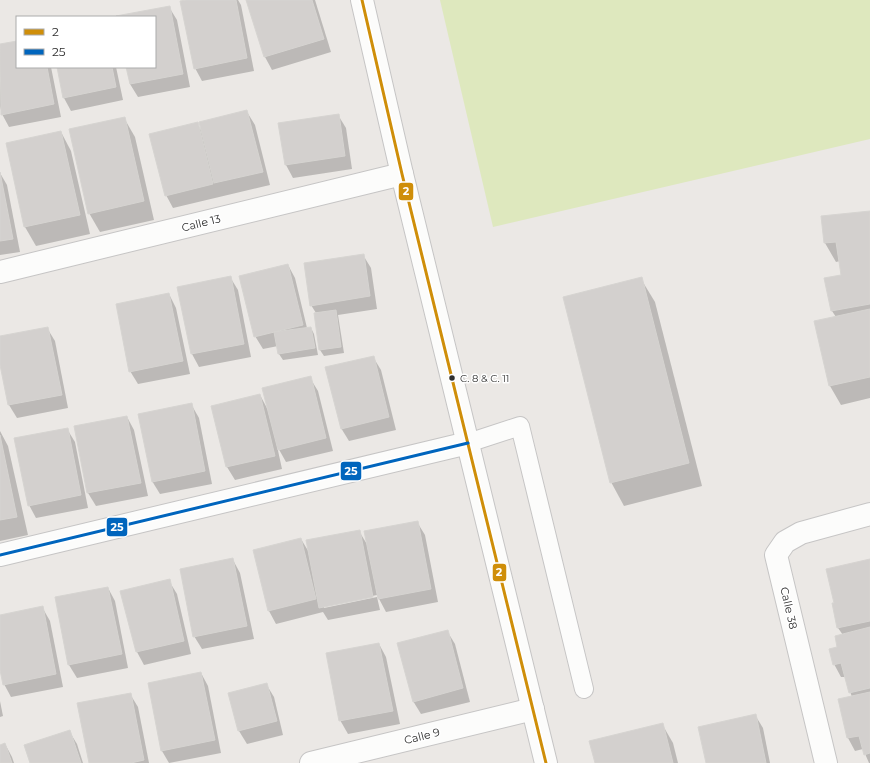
<svg xmlns="http://www.w3.org/2000/svg" width="870" height="763" viewBox="0 0 870 763" font-family="Montserrat,sans-serif">
<style>
.pitch{fill:#dee8be}
.shadow{fill:#0003}
.building{fill:#d3d0ce;stroke:#d6d4d1}
.lines{fill:none;stroke-linecap:round;stroke-linejoin:round}
.lane-casing{stroke:#c6c5c5;stroke-width:20}
.street-casing{stroke:#c6c5c5;stroke-width:24}
.lane{stroke:#fcfcfb;stroke-width:18}
.street{stroke:#fcfcfb;stroke-width:22}
.bus-1-casing{stroke:#fff;stroke-width:6}
.bus-2-casing{stroke:#fff;stroke-width:6}
.bus-1{stroke:#cf8e09;stroke-width:3}
.bus-2{stroke:#0065bd;stroke-width:3}
.bus-dot{fill:#2e2e2e;stroke:#fff;stroke-width:1.5}
.labels{text-anchor:middle;dominant-baseline:central;stroke-width:3;stroke-linejoin:round;paint-order:stroke}
.bus-label{font-size:10px;fill:#2e2e2e;stroke:#fff;text-anchor:start}
.street-label{font-size:11px;fill:#2e2e2e;stroke:#fff}
.line-badge{stroke:#fff;stroke-width:1.5}
.badge-label{font-size:11px;text-anchor:middle;font-weight:bold;fill:#fff}
</style>
<rect width="100%" height="100%" fill="#ebe8e5"/>
<!-- pitch -->
<path class="pitch" d="M440,0H870V139L493,227Z"/>
<!-- shadow -->
<g class="shadow">
<path d="M191,0H238L241,5L254,71L202,81L195,68Z"/>
<path d="M247,0H315L331,52L272,70L265,57Z"/>
<path d="M169,7L177,20L190,87L138,97L130,84L127,67H155V17H119Z"/>
<path d="M17,42V67H51L61,117L9,127L2,114L0,106V45Z"/>
<path d="M58,67H116L123,100L71,111L64,98Z"/>
<path d="M247,112L255,125L270,185L173,208L166,195L197,124L201,130Z"/>
<path d="M338,115L346,128L352,169L293,178L286,165L279,124Z"/>
<path d="M124,118L135,137L154,220L100,232L89,213Z"/>
<path d="M61,132L71,151L90,234L36,246L25,227L7,144Z"/>
<path d="M0,173L7,185L20,252L0,255Z"/>
<path d="M870,212V398L841,405L830,386L815,322L836,317L832,311L843,275L840,261L836,262L825,243Z"/>
<path d="M363,255L371,268L377,309L338,315L344,353L324,356L320,350L316,313L311,305Z"/>
<path d="M288,265L295,278L307,328H311L314,334L318,355L283,360L279,354L278,346L263,349L255,336Z"/>
<path d="M230,277L238,290L251,357L199,367L192,354Z"/>
<path d="M641,279L655,302L702,486L624,506L611,482Z"/>
<path d="M169,294L176,308L190,374L138,384L130,371Z"/>
<path d="M47,328L55,341L68,408L17,418L9,405L0,360V337Z"/>
<path d="M373,357L381,370L396,430L349,441L341,428Z"/>
<path d="M310,378L318,391L333,451L286,462L277,446L282,469L235,480L227,467L213,407L260,395L268,410Z"/>
<path d="M191,404L199,418L212,484L160,494L152,481Z"/>
<path d="M127,417L134,430L148,496L96,506L88,493L75,427Z"/>
<path d="M67,429L75,442L88,508L36,518L29,505Z"/>
<path d="M0,431L8,446L28,535L0,541Z"/>
<path d="M417,522L425,535L438,602L386,612L377,595L324,606V608L377,597L380,610L328,620L323,612L276,624L269,611L301,539L310,554L359,531L368,546Z"/>
<path d="M233,560L240,573L254,639L202,649L194,636Z"/>
<path d="M870,560V763H869L863,749L855,751L848,738L839,700L852,697L845,677H841L834,664L843,635L838,628L833,604Z"/>
<path d="M169,581L177,594L191,654L144,665L137,652L122,592Z"/>
<path d="M108,588L115,601L128,668L77,678L69,665Z"/>
<path d="M42,607L50,621L63,687L11,697L4,684L0,665V616Z"/>
<path d="M447,631L455,644L470,702L421,714L413,701Z"/>
<path d="M379,644L386,657L400,724L348,734L340,720Z"/>
<path d="M201,673L208,686L221,753L169,763L162,751Z"/>
<path d="M266,684L274,697L283,735L247,744L239,731L230,694Z"/>
<path d="M130,694L138,707L149,763H90Z"/>
<path d="M0,701L3,716L0,717Z"/>
<path d="M755,715L763,728L770,763H707Z"/>
<path d="M662,724L673,743L678,763H596Z"/>
<path d="M69,731L77,744L83,763H31Z"/>
<path d="M5,744L12,757L14,763H0V746Z"/>
</g>
<!-- building -->
<g class="building">
<path d="M186,0H236L247,58L194,69L180,1Z"/>
<path d="M246,0H312L324,39L264,57Z"/>
<path d="M170,6L183,74L130,84L126,67H155V17L116,16Z"/>
<path d="M17,41V67H47L54,104L1,115L0,44Z"/>
<path d="M57,67H112L116,87L63,98Z"/>
<path d="M247,110L263,172L214,183L199,122Z"/>
<path d="M339,114L345,156L285,165L278,123Z"/>
<path d="M125,117L144,201L88,214L69,129Z"/>
<path d="M198,122L213,184L165,196L149,134Z"/>
<path d="M61,131L80,215L24,227L6,143Z"/>
<path d="M0,172L13,239L0,241Z"/>
<path d="M870,211V304L831,311L824,278L841,275L836,242L824,243L821,216Z"/>
<path d="M364,254L370,296L310,306L304,263Z"/>
<path d="M288,264L303,325L254,337L239,276Z"/>
<path d="M231,276L244,344L191,354L177,287Z"/>
<path d="M642,277L689,463L610,483L563,297Z"/>
<path d="M169,293L183,361L129,372L116,304Z"/>
<path d="M870,309V377L829,386L814,321Z"/>
<path d="M336,310L341,347L319,350L314,313Z"/>
<path d="M48,327L62,395L8,405L0,365V336Z"/>
<path d="M311,327L315,348L278,354L274,332Z"/>
<path d="M374,356L389,417L341,429L325,367Z"/>
<path d="M311,376L326,438L278,450L262,388Z"/>
<path d="M260,394L275,456L226,467L211,406Z"/>
<path d="M192,403L205,471L152,482L138,414Z"/>
<path d="M127,416L141,483L87,493L74,426Z"/>
<path d="M68,428L81,495L28,506L14,438Z"/>
<path d="M0,435L17,517L0,520Z"/>
<path d="M418,521L431,589L378,599L364,531Z"/>
<path d="M360,530L373,597L319,608L306,540Z"/>
<path d="M301,538L316,599L268,611L253,550Z"/>
<path d="M233,558L247,626L193,637L180,569Z"/>
<path d="M870,559V621L837,628L832,603H834L826,569Z"/>
<path d="M170,579L184,641L136,652L120,591Z"/>
<path d="M108,587L122,654L68,665L55,597Z"/>
<path d="M43,606L56,674L3,685L0,670V615Z"/>
<path d="M870,627V688L849,693L841,663L833,665L829,649L837,647L835,636Z"/>
<path d="M448,630L463,688L413,702L397,643Z"/>
<path d="M379,643L393,711L339,721L326,653Z"/>
<path d="M201,672L215,740L161,751L148,683Z"/>
<path d="M267,683L277,721L238,731L228,693Z"/>
<path d="M870,692V753L864,755L859,736L847,738L838,699Z"/>
<path d="M131,693L144,760L131,763H89L77,703Z"/>
<path d="M756,714L766,763H706L698,727Z"/>
<path d="M663,723L673,763H595L589,741Z"/>
<path d="M70,730L81,763H30L24,745Z"/>
<path d="M5,743L12,763H0V745Z"/>
</g>
<g class="lines">
<!-- lane casing -->
<g class="lane-casing">
<path id="lane" d="M468,443L520,426L584,689"/>
</g>
<!-- street casing -->
<g class="street-casing">
<g id="street">
<path d="M362,0L402,174L546,763"/>
<path d="M0,272L402,174"/>
<path d="M0,555L468,443"/>
<path d="M311,763L533,709"/>
<path d="M826,763L776,555L785,542L801,533L870,514"/>
</g>
</g>
<!-- lane -->
<use href="#lane" class="lane"/>
<!-- street -->
<use href="#street" class="street"/>
<!-- bus-1 casing -->
<g class="bus-1-casing">
<path id="bus-1" d="M362,0L402,174L546,763"/>
</g>
<!-- bus-2 casing -->
<g class="bus-2-casing">
<path id="bus-2" d="M0,555L468,443"/>
</g>
<!-- bus-1 -->
<use href="#bus-1" class="bus-1"/>
<!-- bus-2 -->
<use href="#bus-2" class="bus-2"/>
</g>
<!-- markers -->
<circle class="bus-dot" cx="452" cy="378" r="3.5"/>
<g class="labels">
<!-- bus labels -->
<g class="bus-label">
<text x="460" y="378">C. 8 &amp; C. 11</text>
</g>
<!-- street labels -->
<g class="street-label">
<text transform="translate(201 223) rotate(-14)">Calle 13</text>
<text transform="translate(789 608) rotate(77)">Calle 38</text>
<text transform="translate(422 736) rotate(-14)">Calle 9</text>
</g>
</g>
<g class="line-badge">
<rect x="398" y="182" width="16" height="19" rx="4" fill="#cf8e09"/>
<rect x="340" y="461" width="22" height="20" rx="4" fill="#0065bd"/>
<rect x="106" y="517" width="22" height="20" rx="4" fill="#0065bd"/>
<rect x="492" y="563" width="15" height="19" rx="4" fill="#cf8e09"/>
</g>
<g class="badge-label">
<text x="406" y="195">2</text>
<text x="351" y="475">25</text>
<text x="117" y="531">25</text>
<text x="499" y="576">2</text>
</g>
<!-- legend -->
<rect x="16" y="16" width="140" height="52" fill="#ffffff" stroke="#ababab"/>
<rect x="24" y="29" width="20" height="6" fill="#cf8e09" stroke="#ababab"/>
<text x="52" y="36" font-size="12" fill="#2e2e2e">2</text>
<rect x="24" y="49" width="20" height="6" fill="#0065bd" stroke="#ababab"/>
<text x="52" y="56" font-size="12" fill="#2e2e2e">25</text>
</svg>
